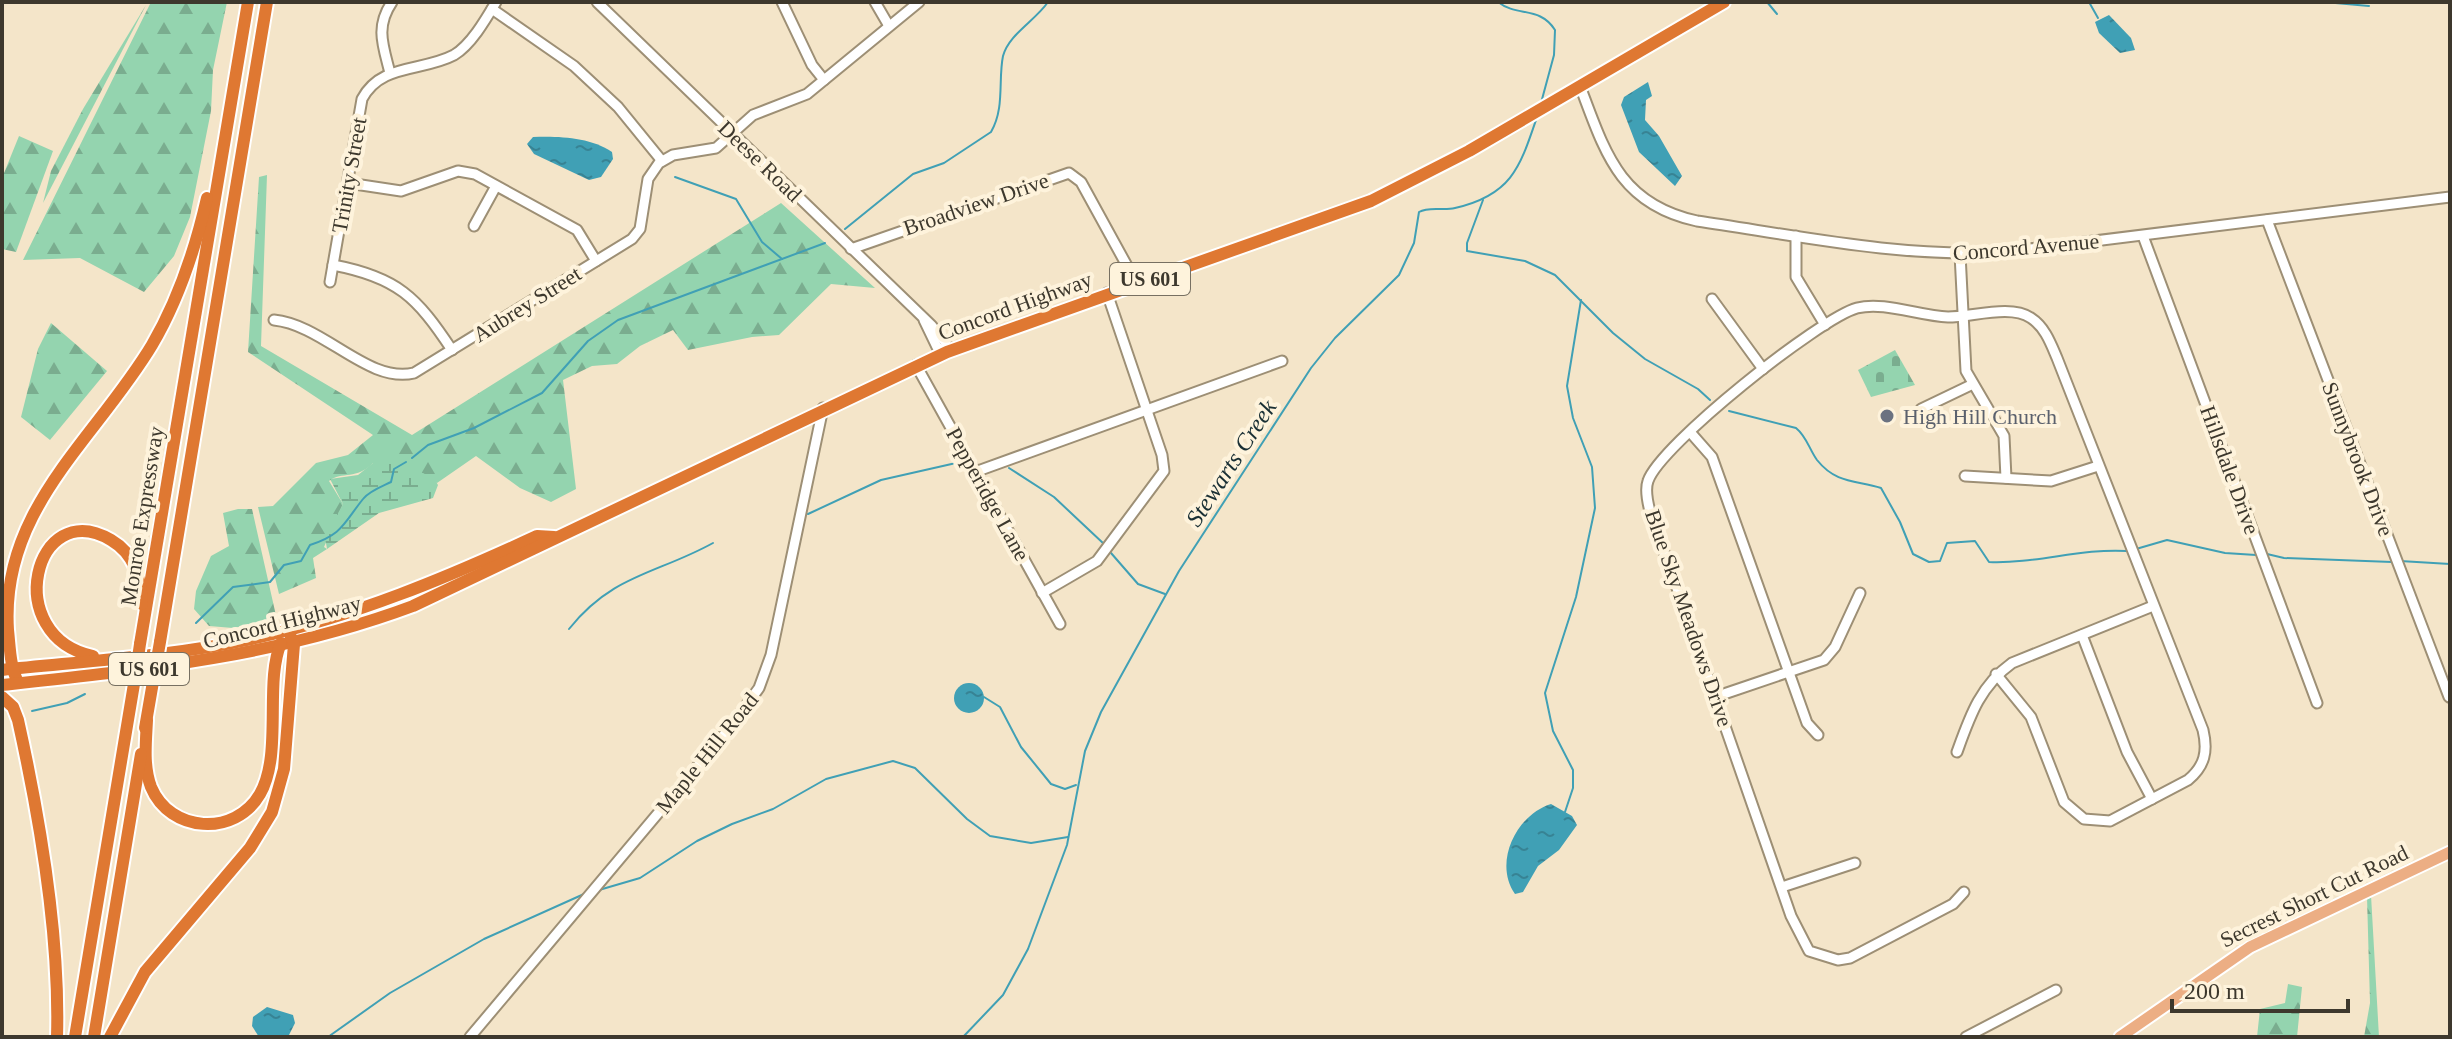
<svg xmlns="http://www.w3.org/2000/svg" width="2452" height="1039" viewBox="0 0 2452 1039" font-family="Georgia,serif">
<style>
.forest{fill:url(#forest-firs)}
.wetland{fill:url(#wetland-marsh)}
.cemetery{fill:url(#cemetery-stones)}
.water{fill:url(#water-ripples)}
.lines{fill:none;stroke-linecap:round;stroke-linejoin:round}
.stream{stroke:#40a0b5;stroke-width:2}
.minor-casing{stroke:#9d8f75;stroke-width:13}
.major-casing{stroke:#fff;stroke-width:15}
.highway-casing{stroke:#fff;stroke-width:16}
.minor{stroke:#fff;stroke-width:9}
.major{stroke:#ecae84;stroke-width:11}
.highway{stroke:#df7832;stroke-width:12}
.highway-bridge-casing{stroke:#fff;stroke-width:16;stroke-linecap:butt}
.highway-bridge{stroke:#df7832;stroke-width:12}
.worship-dot{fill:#6b7280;stroke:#fef3dc;stroke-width:3}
.labels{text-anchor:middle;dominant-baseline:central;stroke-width:8;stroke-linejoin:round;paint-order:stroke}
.shield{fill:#fef3dc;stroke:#777062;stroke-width:2}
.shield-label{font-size:20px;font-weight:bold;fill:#3d382d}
.street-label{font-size:22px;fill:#3d382d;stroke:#fef3dc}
.worship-label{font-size:22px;fill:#5b616d;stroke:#fef3dc;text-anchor:start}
.water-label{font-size:24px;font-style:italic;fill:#192f34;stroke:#fef3dc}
</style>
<defs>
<pattern id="forest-firs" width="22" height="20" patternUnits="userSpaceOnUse" patternTransform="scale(2)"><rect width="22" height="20" fill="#94d4af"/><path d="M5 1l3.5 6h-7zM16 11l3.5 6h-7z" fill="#7aad8f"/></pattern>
<pattern id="wetland-marsh" width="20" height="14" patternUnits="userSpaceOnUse" patternTransform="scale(2)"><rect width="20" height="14" fill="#94d4af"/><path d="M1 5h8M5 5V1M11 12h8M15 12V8" fill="none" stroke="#7aad8f"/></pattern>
<pattern id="cemetery-stones" width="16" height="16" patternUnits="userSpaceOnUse" patternTransform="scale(2)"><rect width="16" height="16" fill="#94d4af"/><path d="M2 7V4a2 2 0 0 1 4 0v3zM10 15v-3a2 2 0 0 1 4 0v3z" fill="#7aad8f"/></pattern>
<pattern id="water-ripples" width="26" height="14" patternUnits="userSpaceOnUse" patternTransform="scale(2)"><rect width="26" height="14" fill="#40a0b5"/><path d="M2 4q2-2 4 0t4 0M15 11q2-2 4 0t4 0" fill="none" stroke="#378394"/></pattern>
</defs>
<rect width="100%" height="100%" fill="#f4e5c9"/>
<!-- forest -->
<g class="forest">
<path d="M151,2H227L213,70L211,111L190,217L174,256L144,292L80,258L23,260Z"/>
<path d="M146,5L43,203L51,171L83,109Z"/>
<path d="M19,136L53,151L16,252L2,249V178Z"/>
<path d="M267,175L261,346L412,435L781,203L875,288L831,284L779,335L752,337L688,350L673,330L640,346L617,364L592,366L563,380L576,489L551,502L520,488L476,456L437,483L373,463C357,480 342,471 329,481L343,504L324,547L327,549L313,558L316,578L279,594L258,507L273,506L316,463L348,455L373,435L248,352L259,177Z"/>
<path d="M51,323L107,371L50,440L21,417L38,349Z"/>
<path d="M238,509H252L277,620L233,628L209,626L194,609L196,591L211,556L229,546L223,513Z"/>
<path d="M2371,895L2379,1037H2364L2370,1003L2367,897Z"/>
<path d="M2288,984L2302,987L2297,1037H2257L2260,1009L2285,1003Z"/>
</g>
<!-- wetland -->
<path class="wetland" d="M394,456L435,480L438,485L433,498L379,513L327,549L325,537L343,504L330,479L358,475L373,463Z"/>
<!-- cemetery -->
<path class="cemetery" d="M1895,350L1915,385L1871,397L1858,370Z"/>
<!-- water -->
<g class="water">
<path d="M2109,15L2131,38L2135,50L2120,53L2099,33L2095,22Z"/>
<path d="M1648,82L1652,96L1646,100L1645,120L1659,136L1682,176L1675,186L1639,152L1621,105L1624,97Z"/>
<path d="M533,137C558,136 590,137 612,152L613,159L601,177L589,180L534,154L527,144Z"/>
<circle cx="969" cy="698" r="15"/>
<path d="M1551,804L1572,816L1577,825L1559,850L1538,866L1523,892L1515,894C1493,863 1516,815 1551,804Z"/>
<path d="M267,1007L293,1015L295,1023L288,1037H259L252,1026L253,1017Z"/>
</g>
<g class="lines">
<!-- stream -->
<g class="stream">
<path d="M1498,2C1517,17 1540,6 1555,30L1554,55L1541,103"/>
<path d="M1767,2L1777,14"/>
<path d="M2089,2L2098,18"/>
<path d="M2324,2L2369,6"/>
<path d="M675,177L736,199L762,242L782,259"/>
<path d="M1483,200L1467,243V251L1525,261L1555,275L1613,333L1645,359L1698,389L1710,400"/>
<path d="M845,229L913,174L944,163L991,132C1005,108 998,80 1003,56C1009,34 1035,21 1048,2"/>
<path d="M1729,411L1796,428C1807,437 1809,449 1817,460C1837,485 1858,480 1881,488L1900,522L1913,554L1929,562L1940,561L1947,543L1975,541L1989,562C2035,564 2081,548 2127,551"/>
<path d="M412,458L428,445L474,428L542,393L588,341L618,320L825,243"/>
<path d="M1009,468L1054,497L1104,544"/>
<path d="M808,514L881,480L956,463"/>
<path d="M2136,549L2167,540L2225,553L2256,555"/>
<path d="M1111,553L1138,584L1165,594"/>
<path d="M2267,554L2284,558L2392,562"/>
<path d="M2400,561L2450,564"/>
<path d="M196,623L233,587L270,582L284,565L301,561L310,545C343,534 343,524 363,499C369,491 383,486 391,482L394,469L406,462"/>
<path d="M569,629C613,574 657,574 713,543"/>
<path d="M984,697L1000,707L1021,747L1051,784L1065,789L1076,785"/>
<path d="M32,711L67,703L85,694"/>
<path d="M1565,812L1573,788V770L1553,731L1545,693L1576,597L1595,508L1592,467L1573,418L1567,386L1581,300"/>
<path d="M599,890L640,878L697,841L732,824L773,809L826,779L893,761L915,768L967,819L990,836L1031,843L1068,837"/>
<path d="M328,1037L390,993L484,939L584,894"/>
<path d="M963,1037L1003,995L1028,949L1067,845L1085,751L1101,712L1179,571L1311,368L1335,338L1399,275L1414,243L1419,212C1429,206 1443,211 1455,208C1512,195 1520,167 1537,117"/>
</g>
<!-- minor casing -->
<g class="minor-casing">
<g id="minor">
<path d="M597,2L931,325L946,343L947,352"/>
<path d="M782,2L812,65L824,80"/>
<path d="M875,2L889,26"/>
<path d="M492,9L574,66L618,107L662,161"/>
<path d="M390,73C383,45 375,27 392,2"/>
<path d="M1580,86C1605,152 1619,204 1697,221C1799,236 1902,258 2005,252L2450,197"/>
<path d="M348,183L401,191L458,171L475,174L577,230L596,261"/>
<path d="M2267,220L2449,697"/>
<path d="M474,226L496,186"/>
<path d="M1796,236V277L1825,325"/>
<path d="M2143,236L2317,703"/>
<path d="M851,249L1069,173L1081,182L1137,284"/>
<path d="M1960,254L1966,371L2004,436L2006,478"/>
<path d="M333,265C397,277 417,297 452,350"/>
<path d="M330,282L362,99C381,63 422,72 454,55C471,45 486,19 496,2"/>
<path d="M1712,299L1763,369"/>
<path d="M274,320C324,325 368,384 414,373L632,239L640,229L648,179L659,163L673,155L716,148L753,115L807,94L919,2"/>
<path d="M924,320L937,347L947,352"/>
<path d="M916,365L1060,624"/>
<path d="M1921,409L1971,385"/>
<path d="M1690,432L1712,457L1807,723L1818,735"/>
<path d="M975,472L1282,361"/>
<path d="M1965,476L2051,481L2098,466"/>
<path d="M1042,593L1097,561L1164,471L1162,455L1107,293"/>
<path d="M2082,635L2127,752L2152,799"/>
<path d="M1715,697L1824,660L1835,647L1860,593"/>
<path d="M1957,752C1970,716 1980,686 2012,663L2153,606"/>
<path d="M1782,887L1855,863"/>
<path d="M1964,892L1953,904L1850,958L1838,960L1809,951L1791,916L1670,568C1663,548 1641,500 1648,481C1660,445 1820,318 1857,308C1884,301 1919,316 1948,317C1972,317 2011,304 2031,318C2045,327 2051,344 2057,358L2203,730C2208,751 2205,766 2188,780L2110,821L2084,819L2064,802L2031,717L1996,674"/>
<path d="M470,1037L728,730L759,688L771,655L823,408"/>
<path d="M1966,1037L2056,990"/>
</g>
</g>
<!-- major casing -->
<g class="major-casing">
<path id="major" d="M2120,1037L2250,947L2450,852"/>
</g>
<!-- highway casing -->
<g class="highway-casing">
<g id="highway">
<path d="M160,642L267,2"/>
<path d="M140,644L248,2"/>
<path d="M93,656C0,636 34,495 111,540C135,554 141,578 142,604"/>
<path d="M2,670C87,661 173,656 256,638C355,616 446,578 537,536L554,537"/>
<path d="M18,683C10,666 10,648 8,630C0,509 95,440 152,345C179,299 195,250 207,198"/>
<path d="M2,685C143,670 279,656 413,606L947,352L1371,201L1469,151L1724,2"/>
<path d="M2,697L13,707L18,720C40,819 60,936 57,1037"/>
<path d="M147,720C146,742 143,766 151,787C170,833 235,837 260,794C283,754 264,682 281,643"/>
<path d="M145,728L154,676"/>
<path d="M75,1037L135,678"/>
<path d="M94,1037L141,754"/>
<path d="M110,1037L145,972L250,848L272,812L284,769L294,644L291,637"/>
</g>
</g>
<!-- minor -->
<use href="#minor" class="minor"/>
<!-- major -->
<use href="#major" class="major"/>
<!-- highway -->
<use href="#highway" class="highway"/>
<!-- highway-bridge casing -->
<g class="highway-bridge-casing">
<g id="highway-bridge">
<path d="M154,676L160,642"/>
<path d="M135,678L140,644"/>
</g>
</g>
<!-- highway-bridge -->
<use href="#highway-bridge" class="highway-bridge"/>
</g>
<!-- markers -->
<circle class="worship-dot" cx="1887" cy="416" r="8"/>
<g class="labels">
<!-- shield labels -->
<g class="shield">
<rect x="1110" y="263" width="80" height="32" rx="6"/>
<rect x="109" y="653" width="80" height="32" rx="6"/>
</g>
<g class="shield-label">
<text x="1150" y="279">US 601</text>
<text x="149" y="669">US 601</text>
</g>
<!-- street labels -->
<g class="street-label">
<text transform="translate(760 161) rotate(44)">Deese Road</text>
<text transform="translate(349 175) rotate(-80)">Trinity Street</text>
<text transform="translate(976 204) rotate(-19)">Broadview Drive</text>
<text transform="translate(2026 247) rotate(-5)">Concord Avenue</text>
<text transform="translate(527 304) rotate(-32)">Aubrey Street</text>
<text transform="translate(1015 306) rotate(-20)">Concord Highway</text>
<text transform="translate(2358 459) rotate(69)">Sunnybrook Drive</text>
<text transform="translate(2230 470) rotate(70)">Hillsdale Drive</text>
<text transform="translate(988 494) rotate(61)">Pepperidge Lane</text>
<text transform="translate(142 516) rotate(-81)">Monroe Expressway</text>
<text transform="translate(1689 618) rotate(71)">Blue Sky Meadows Drive</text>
<text transform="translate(282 622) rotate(-14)">Concord Highway</text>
<text transform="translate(707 753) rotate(-51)">Maple Hill Road</text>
<text transform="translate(2314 896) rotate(-26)">Secrest Short Cut Road</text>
</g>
<!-- worship labels -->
<g class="worship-label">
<text x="1903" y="416">High Hill Church</text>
</g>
<!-- water labels -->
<g class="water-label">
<text transform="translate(1231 463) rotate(-57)">Stewarts Creek</text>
</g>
</g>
<!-- border -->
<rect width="2452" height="1039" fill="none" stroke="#3d382d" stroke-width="8"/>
<!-- scale -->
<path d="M2172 999v12h176v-12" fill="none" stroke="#3d382d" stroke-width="4"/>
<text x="2184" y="999" font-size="24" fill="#3d382d" stroke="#fef3dc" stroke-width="6" paint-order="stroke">200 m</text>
</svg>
